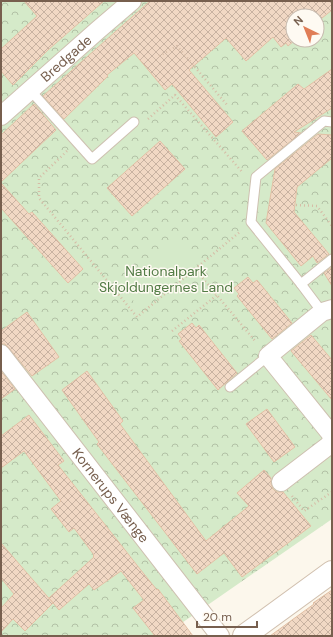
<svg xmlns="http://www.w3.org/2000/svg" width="333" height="637" viewBox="0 0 333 637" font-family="'DM Sans',sans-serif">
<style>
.park{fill:url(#park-crowns);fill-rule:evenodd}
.garden{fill:#d5eac9}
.building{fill:url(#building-cross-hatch);stroke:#e3c0a5}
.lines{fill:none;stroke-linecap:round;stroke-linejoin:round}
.lane-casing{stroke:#cec0b0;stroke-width:11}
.street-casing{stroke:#cec0b0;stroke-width:20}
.secondary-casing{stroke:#d1c0af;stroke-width:24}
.path{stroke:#d6bca6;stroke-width:2.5;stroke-dasharray:1 3;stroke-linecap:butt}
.lane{stroke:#fff;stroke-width:9}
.street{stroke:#fff;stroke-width:18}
.secondary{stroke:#fff;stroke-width:22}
.labels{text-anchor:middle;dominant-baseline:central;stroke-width:3;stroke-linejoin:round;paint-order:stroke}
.street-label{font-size:14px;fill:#775f4e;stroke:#fefaf2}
.park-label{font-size:14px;fill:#537c46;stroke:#fefaf2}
</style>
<defs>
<pattern id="park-crowns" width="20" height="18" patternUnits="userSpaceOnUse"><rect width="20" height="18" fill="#d5eac9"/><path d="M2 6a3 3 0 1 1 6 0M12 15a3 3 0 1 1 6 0" fill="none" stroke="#b2c1a5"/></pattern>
<pattern id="building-cross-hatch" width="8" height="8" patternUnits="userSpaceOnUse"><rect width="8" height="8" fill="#f1d8c4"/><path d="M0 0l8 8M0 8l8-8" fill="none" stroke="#c8b2a1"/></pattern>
</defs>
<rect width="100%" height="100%" fill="#fcf7ec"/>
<!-- park -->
<path class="park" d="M1,1H332V519L163,636H1ZM293,16H317V40H293Z"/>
<!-- garden -->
<path class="garden" d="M177,234L200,262L141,310L119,283Z"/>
<!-- building -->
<g class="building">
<path d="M24,1H104L48,50L13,85L1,71V49L37,16Z"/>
<path d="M150,1H332V10L317,22V16H293V40H295L288,46L286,43L281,47L273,37L246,61L226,38L189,70L233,122L216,137L172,84L165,90L134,53L107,75L108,76L64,119L43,96Z"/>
<path d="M332,69V108L294,132L301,133L267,160L242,131L298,84L304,89Z"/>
<path d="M34,104L56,130L1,182V135Z"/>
<path d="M318,134L332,135V158L297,187L294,212L329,254L317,263L313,256L301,266L266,223L275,169Z"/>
<path d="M160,141L185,169L132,216L107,188Z"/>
<path d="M1,183L29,214L32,212L83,269L68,283L1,208Z"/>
<path d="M332,267V286L324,273Z"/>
<path d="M248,277L253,283L257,280L292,323L272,339L237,296L239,294L234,288Z"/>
<path d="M27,312L59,357L32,376L9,348L5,344H1V331Z"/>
<path d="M192,323L196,328L199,325L237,373L218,390L179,341L182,339L178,334Z"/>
<path d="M311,335L332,360V400L291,351Z"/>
<path d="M1,371L15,389L1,399Z"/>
<path d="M87,371L123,421L120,424L206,541L249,506L237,493L264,470L271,478V484L273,489L277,492H283L311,526L242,577L224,553L197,574L97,444L99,442L62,390Z"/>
<path d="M267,409L295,447L274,462L246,424Z"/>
<path d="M29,415L64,461L58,465L140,569L157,590L158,589L193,636H155L133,608L144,600L121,571L94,590L89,584L59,610L49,598L94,557L93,556L94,555L74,528L69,532L51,509L61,501L24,451L1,468V436Z"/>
<path d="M1,543L53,603L25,631L13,619L1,632V608L14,594L1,578Z"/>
<path d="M332,590V636H270L314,604L313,603Z"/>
</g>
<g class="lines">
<!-- lane casing -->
<g class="lane-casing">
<g id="lane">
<path d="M30,90L92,159L134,122"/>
<path d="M332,122L324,121L256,177L251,222L301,284L332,259"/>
<path d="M301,284L322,312"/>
<path d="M230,387L268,356"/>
</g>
</g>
<!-- street casing -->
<g class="street-casing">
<g id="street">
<path id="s1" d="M1,116L98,30L132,1"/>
<path id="s2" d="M1,354L220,636"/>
<path d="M281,482L332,443L331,434L268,356L322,312L332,309"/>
</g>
</g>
<!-- secondary casing -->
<g class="secondary-casing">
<path id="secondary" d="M244,636L332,572"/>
</g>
<!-- path -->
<g class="path">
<path d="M159,56L177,46L228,106"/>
<path d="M148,119L175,95L243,173"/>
<path d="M67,151L39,178V198L137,317L195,269L256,342"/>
<path d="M296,205L317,206L332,226"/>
<path d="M195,269L241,231"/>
<path d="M172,331L217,295"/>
<path d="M292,496L304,511L332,492"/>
</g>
<!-- lane -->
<use href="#lane" class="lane"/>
<!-- street -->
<use href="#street" class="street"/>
<!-- secondary -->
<use href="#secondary" class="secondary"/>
</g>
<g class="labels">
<!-- street labels -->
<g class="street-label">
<text stroke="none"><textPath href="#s1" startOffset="87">Bredgade</textPath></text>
<text stroke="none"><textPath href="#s2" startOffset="179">Kornerups Vænge</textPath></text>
</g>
<!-- park labels -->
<g class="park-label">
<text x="166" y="271">Nationalpark<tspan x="166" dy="16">Skjoldungernes Land</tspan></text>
</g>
</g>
<!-- border -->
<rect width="333" height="637" fill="none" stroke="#775f4e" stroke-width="4"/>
<!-- north arrow -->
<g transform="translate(305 28) rotate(317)"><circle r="19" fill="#fefaf2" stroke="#c8bcb0"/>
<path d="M0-3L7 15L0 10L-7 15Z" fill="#e07d56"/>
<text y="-6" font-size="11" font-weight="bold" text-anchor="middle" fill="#775f4e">N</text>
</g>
<!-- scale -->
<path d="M197 621v6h60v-6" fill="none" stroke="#775f4e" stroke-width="2"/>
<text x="203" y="621" font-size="12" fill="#775f4e" stroke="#fefaf2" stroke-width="3" paint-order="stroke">20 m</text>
</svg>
